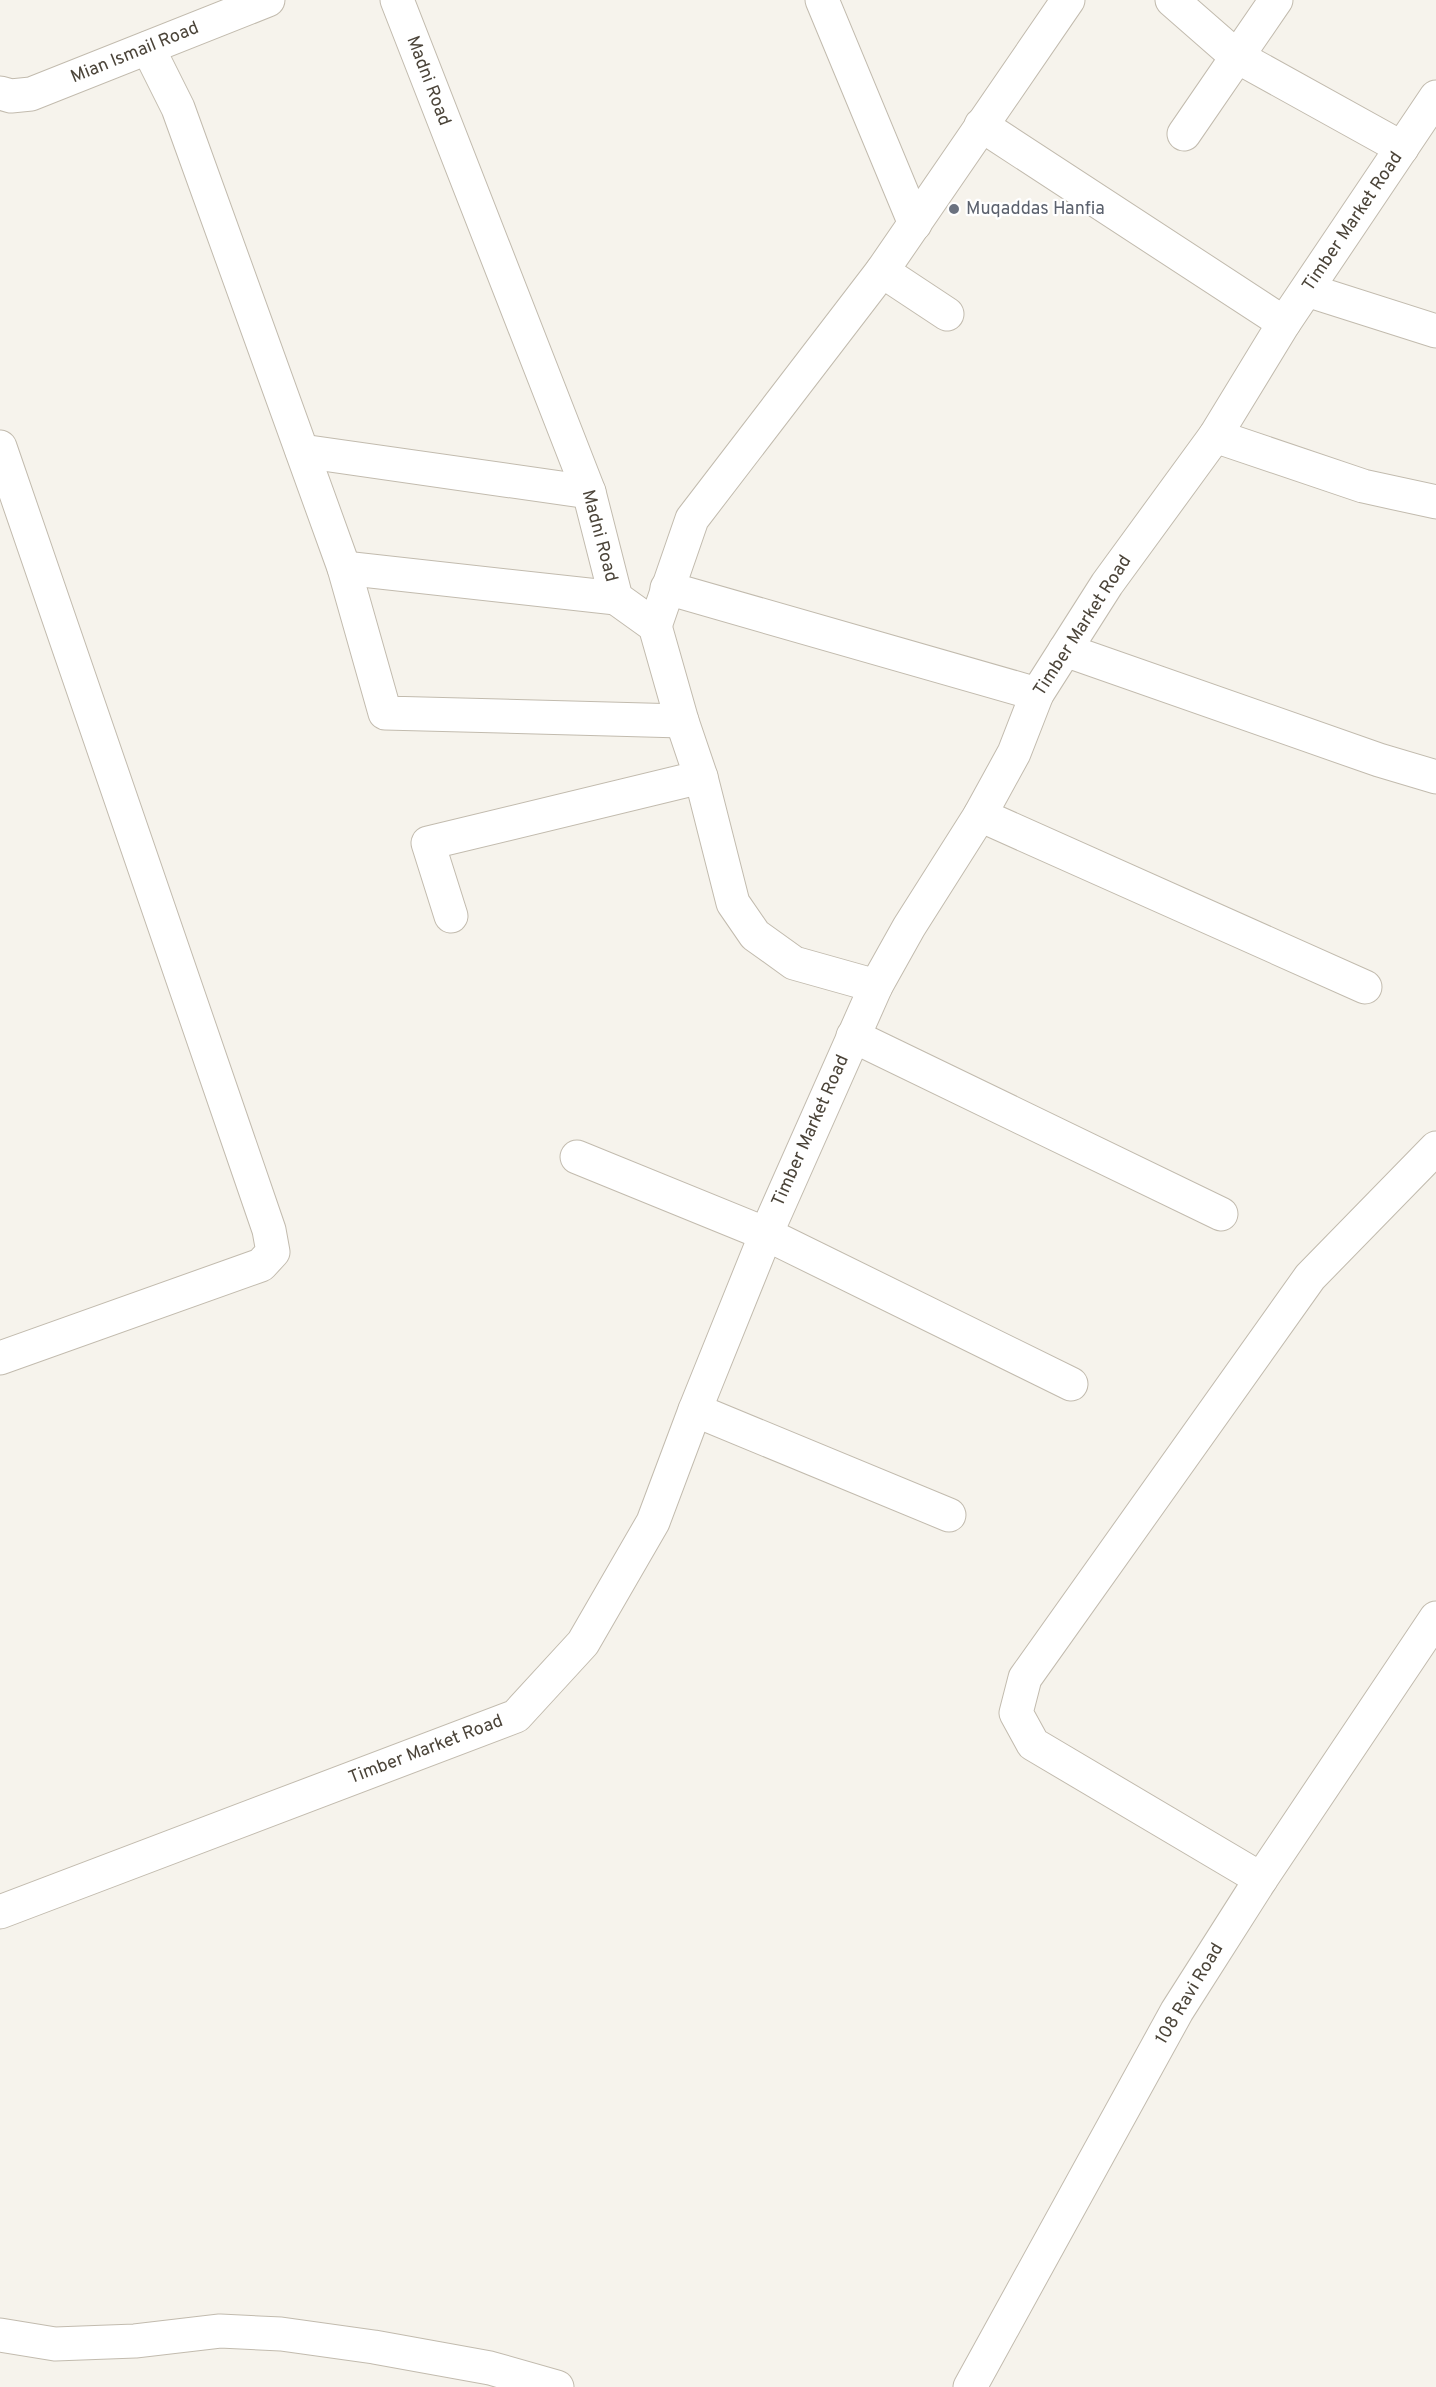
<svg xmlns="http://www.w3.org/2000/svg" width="1436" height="2387" viewBox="0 0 1436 2387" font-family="Overpass,sans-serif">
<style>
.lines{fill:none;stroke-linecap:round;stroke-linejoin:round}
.minor-casing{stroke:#c2bbae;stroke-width:35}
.minor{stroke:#fff;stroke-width:33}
.worship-dot{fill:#6b7280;stroke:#fff;stroke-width:2}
.labels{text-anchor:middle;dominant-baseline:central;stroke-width:4.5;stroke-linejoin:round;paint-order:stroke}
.street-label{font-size:18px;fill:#4b4439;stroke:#fff}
.worship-label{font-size:18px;fill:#5b616d;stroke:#fff;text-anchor:start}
</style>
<rect width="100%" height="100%" fill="#f6f3ec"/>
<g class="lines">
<!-- minor casing -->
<g class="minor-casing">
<g id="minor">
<path d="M397,0L589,492L616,598L655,626L682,721L701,777L733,903L755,935L794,963L876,986"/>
<path d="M822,0L915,224"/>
<path d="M1172,0L1236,56L1402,148"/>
<path d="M148,48L178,108L344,568L385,713L682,721"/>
<path d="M0,93L11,96L31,94L268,0"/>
<path d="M981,125L1284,323"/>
<path d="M1184,134L1276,0"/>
<path d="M882,271L947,314"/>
<path d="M1307,290L1436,331"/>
<path d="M1215,436L1363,486L1436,502"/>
<path d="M0,447L269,1230L273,1252L261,1265L0,1358"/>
<path d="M302,451L589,492"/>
<path d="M344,568L616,598"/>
<path d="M667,588L1037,694"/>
<path d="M655,626L692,519L882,271L1068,0"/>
<path d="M1065,650L1379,760L1436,777"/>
<path d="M980,815L1365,987"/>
<path d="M451,916L428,843L701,777"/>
<path d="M853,1036L1221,1214"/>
<path d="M577,1157L766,1234L1071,1384"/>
<path d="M695,1410L949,1515"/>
<path d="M1261,1879L1033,1744L1016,1713L1025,1678L1310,1277L1436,1148"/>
<path d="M0,1912L516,1716L583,1643L653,1522L695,1410L766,1234L876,986L909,927L980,815L1014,753L1037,694L1107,584L1215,436L1284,323L1436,97"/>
<path d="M0,2335L55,2344L135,2341L220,2331L281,2334L374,2347L490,2368L557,2387"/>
<path d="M970,2387L1177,2011L1261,1879L1436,1618"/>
</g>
</g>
<!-- minor -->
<use href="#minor" class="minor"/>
</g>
<!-- markers -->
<circle class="worship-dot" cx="954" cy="209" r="6"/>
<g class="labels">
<!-- street labels -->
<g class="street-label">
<text transform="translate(135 53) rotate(-22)">Mian Ismail Road</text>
<text transform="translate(428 81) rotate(69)">Madni Road</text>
<text transform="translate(1353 222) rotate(-56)">Timber Market Road</text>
<text transform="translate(599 536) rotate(75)">Madni Road</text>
<text transform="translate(1083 626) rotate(-57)">Timber Market Road</text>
<text transform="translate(811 1131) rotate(-66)">Timber Market Road</text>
<text transform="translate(426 1750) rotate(-21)">Timber Market Road</text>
<text transform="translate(1190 1994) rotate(-59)">108 Ravi Road</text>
</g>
<!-- worship labels -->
<g class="worship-label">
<text x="966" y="209">Muqaddas Hanfia</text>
</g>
</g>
</svg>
